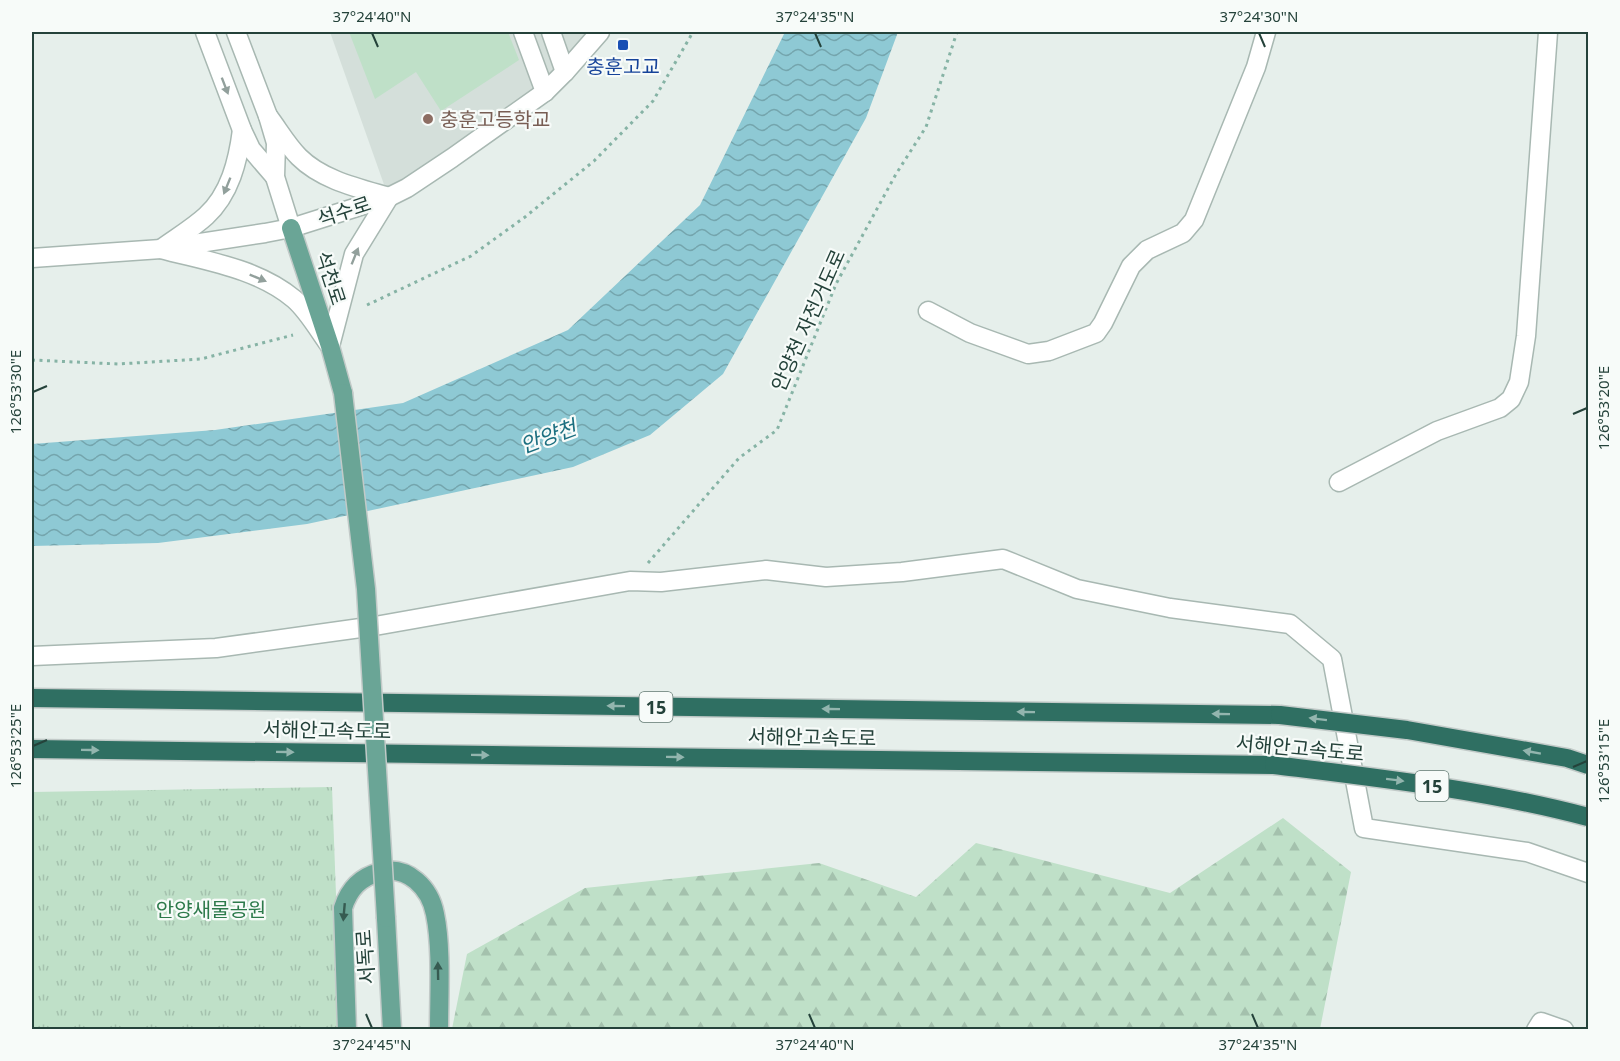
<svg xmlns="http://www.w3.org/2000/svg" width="1620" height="1061" viewBox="0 0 1620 1061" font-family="'Noto Sans','Noto Sans KR',sans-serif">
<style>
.built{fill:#d4dfda}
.forest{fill:url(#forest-firs)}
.park{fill:url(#park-tufts)}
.garden{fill:#bfe0c8}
.water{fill:url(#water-waves)}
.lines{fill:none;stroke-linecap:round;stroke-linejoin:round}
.minor-casing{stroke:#a8b8b2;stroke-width:21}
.major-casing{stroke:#c2cac8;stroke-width:21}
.highway-casing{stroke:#c2cac8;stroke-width:21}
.path{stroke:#86b3a5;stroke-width:3;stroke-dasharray:3 4.5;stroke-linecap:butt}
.minor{stroke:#fff;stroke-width:18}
.major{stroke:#6aa596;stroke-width:18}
.highway{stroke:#2f6f62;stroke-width:18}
.major-bridge-casing{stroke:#c2cac8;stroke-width:21;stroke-linecap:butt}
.highway-bridge-casing{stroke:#c2cac8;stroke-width:21;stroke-linecap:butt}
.major-bridge{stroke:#6aa596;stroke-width:18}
.highway-bridge{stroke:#2f6f62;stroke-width:18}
.oneway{fill:#92a09c}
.oneway2{fill:#93b5ae}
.oneway3{fill:#365b51}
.ticks{fill:none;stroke:#24423a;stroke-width:2}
.transit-dot{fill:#1a4fb4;stroke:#f7fbf9;stroke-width:2}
.education-dot{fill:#8d6e63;stroke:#f7fbf9;stroke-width:2}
.labels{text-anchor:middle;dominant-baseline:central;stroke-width:4.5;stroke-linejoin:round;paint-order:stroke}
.shield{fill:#f7fbf9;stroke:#637a73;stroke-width:1.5}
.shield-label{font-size:18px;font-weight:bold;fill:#24423a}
.transit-label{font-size:20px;fill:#164399;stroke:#f7fbf9}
.education-label{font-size:20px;fill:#785e54;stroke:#f7fbf9;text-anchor:start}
.street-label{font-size:20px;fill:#24423a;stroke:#f7fbf9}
.park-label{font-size:20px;fill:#2d7a4b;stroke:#f7fbf9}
.water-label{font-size:21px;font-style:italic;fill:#1c6f80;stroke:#f7fbf9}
.neatline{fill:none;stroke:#24423a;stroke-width:2}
.ticks-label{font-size:15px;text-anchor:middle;fill:#24423a}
</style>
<defs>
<pattern id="forest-firs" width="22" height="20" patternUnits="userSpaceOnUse" patternTransform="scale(1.5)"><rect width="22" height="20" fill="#bfe0c8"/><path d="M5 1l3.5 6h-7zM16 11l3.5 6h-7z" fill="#a4c1ad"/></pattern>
<pattern id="park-tufts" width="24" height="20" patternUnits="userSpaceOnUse" patternTransform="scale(1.5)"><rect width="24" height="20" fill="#bfe0c8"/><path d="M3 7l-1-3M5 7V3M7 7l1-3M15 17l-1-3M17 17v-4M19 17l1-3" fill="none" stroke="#a4c1ad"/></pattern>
<pattern id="water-waves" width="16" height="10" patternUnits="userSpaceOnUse" patternTransform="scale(1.5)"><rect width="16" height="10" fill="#8ec9d4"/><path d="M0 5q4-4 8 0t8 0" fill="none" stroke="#74a5ad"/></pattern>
</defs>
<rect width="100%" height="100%" fill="#e6efeb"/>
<!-- built -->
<path class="built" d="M330,32H592L541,87L387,193Z"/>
<!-- forest -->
<path class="forest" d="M1283,818L1351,872L1320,1029H452L467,954L585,888L819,863L916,897L976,843L1170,893Z"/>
<!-- park -->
<path class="park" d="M332,787L341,1029H32V792Z"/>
<!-- garden -->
<path class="garden" d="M349,32H508L519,60L441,111L416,72L375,99Z"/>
<!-- water -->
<path class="water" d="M785,32H898L866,118L723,374L650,435L573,467L307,524L158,543L32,546V444L215,430L403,403L568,330L700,205Z"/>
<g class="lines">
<!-- minor casing -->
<g class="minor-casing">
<g id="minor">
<path d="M205,32L242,130L251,149L275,177"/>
<path d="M236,32L268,116L276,143L275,177L291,228"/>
<path d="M523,32L545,92"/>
<path d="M551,32L565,72"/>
<path d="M242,130C238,161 230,194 206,216C193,228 176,238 161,249C205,261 257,268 294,299C308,311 319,331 330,346L354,254L389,197C358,188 322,180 299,157C287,145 278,129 268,116"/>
<path d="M32,258L161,249L265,233L291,228L389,197L407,188L452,158L545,92L565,72L600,32"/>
<path d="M928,311L970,333L1028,354L1049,351L1096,333L1103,323L1131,266L1147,250L1183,233L1194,220L1256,67L1266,32"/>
<path d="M1339,482L1437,431L1500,408L1511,399L1519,382L1526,336L1548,32"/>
<path d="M32,656L216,648L375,626L630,581L661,582L766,570L826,577L902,572L1003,559L1077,589L1170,608L1290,624L1332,659L1364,828L1527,852L1588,873"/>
<path d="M1536,1030L1541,1022L1564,1030"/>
</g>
</g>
<!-- major casing -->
<g class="major-casing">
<g id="major">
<path d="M291,228L330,346L343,393"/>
<path d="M386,918L392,1030"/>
<path d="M347,1030L343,908C349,889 360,877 380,872C408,865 430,888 435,914C442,948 439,994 439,1030"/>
</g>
</g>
<!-- highway casing -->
<g class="highway-casing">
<g id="highway">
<path d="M32,698L1280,715"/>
<path d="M32,749L1274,765"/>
</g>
</g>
<!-- path -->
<g class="path">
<path d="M367,305L471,256L525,217L594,161L653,101L693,32"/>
<path d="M32,360L118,364L201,359L293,335"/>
<path d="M648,563L739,458L777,430L836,284L896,174L926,127L957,32"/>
</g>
<!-- minor -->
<use href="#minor" class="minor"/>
<!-- major -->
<use href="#major" class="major"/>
<!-- highway -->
<use href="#highway" class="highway"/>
<!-- major-bridge casing -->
<g class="major-bridge-casing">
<path id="major-bridge" d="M343,393L366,589L386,918"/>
</g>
<!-- highway-bridge casing -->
<g class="highway-bridge-casing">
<g id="highway-bridge">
<path d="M1280,715L1407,730L1567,758L1588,765"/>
<path d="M1274,765C1379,778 1486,790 1588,817"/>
</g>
</g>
<!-- major-bridge -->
<use href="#major-bridge" class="major-bridge"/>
<!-- highway-bridge -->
<use href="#highway-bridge" class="highway-bridge"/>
</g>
<!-- one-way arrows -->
<defs><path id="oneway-solid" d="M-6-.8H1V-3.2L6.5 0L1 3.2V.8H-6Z" transform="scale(1.5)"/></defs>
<g class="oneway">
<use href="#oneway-solid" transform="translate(225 86) rotate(69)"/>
<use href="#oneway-solid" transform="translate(227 186) rotate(112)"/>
<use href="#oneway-solid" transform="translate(355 256) rotate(-68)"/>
<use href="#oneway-solid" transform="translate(258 278) rotate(22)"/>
</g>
<g class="oneway2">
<use href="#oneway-solid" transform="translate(616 706) rotate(-179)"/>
<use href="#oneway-solid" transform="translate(831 709) rotate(-179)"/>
<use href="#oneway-solid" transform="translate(1026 712) rotate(-179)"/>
<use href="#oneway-solid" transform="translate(1221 714) rotate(-179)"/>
<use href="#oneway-solid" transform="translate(1318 719) rotate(-173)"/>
<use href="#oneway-solid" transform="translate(90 750) rotate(1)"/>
<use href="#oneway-solid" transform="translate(285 752) rotate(1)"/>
<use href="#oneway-solid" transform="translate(1532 752) rotate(-170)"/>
<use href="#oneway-solid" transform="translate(480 755) rotate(1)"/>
<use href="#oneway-solid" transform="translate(675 757) rotate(1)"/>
<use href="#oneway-solid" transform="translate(1395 780) rotate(7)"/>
</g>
<g class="oneway3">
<use href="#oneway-solid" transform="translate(344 912) rotate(95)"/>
<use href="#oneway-solid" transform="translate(438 971) rotate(-91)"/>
</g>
<!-- ticks -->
<path class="ticks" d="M372,33L378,47M815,33L821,47M1259,33L1265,47M33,392L47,386M1573,414L1587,408M33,746L47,740M1573,767L1587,761M366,1014L372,1028M809,1014L815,1028M1252,1014L1258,1028"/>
<!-- markers -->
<rect class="transit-dot" x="617" y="39" width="12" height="12" rx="3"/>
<circle class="education-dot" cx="428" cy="119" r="6"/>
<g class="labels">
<!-- shield labels -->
<g class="shield">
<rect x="639.5" y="692" width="33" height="30" rx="4.5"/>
<rect x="1415.5" y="771" width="33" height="30" rx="4.5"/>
</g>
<g class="shield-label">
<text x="656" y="707">15</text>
<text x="1432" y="786">15</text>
</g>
<!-- transit labels -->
<g class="transit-label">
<text x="623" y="66">충훈고교</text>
</g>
<!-- education labels -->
<g class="education-label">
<text x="440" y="119">충훈고등학교</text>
</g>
<!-- street labels -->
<g class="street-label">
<text transform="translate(344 211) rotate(-18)">석수로</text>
<text transform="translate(331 278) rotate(72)">석천로</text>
<text transform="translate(808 320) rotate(-66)">안양천 자전거도로</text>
<text transform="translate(327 730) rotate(1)">서해안고속도로</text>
<text transform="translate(812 737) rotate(1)">서해안고속도로</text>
<text transform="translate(1300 748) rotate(5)">서해안고속도로</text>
<text transform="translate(365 957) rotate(-94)">서독로</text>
</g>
<!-- park labels -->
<g class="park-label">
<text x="211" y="909">안양새물공원</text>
</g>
<!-- water labels -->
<g class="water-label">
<text transform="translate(548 436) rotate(-20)">안양천</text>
</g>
</g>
<!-- border -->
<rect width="1620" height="1061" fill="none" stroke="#f7fbf9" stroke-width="66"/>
<rect x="33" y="33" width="1554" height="995" class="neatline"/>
<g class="ticks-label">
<text x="372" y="22">37°24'40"N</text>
<text x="815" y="22">37°24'35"N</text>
<text x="1259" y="22">37°24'30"N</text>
<text transform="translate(16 392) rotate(-90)" y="5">126°53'30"E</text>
<text transform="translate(1604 408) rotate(-90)" y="5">126°53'20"E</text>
<text transform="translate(16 746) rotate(-90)" y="5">126°53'25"E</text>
<text transform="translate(1604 761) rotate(-90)" y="5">126°53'15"E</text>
<text x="372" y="1050">37°24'45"N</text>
<text x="815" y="1050">37°24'40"N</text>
<text x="1258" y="1050">37°24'35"N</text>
</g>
</svg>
